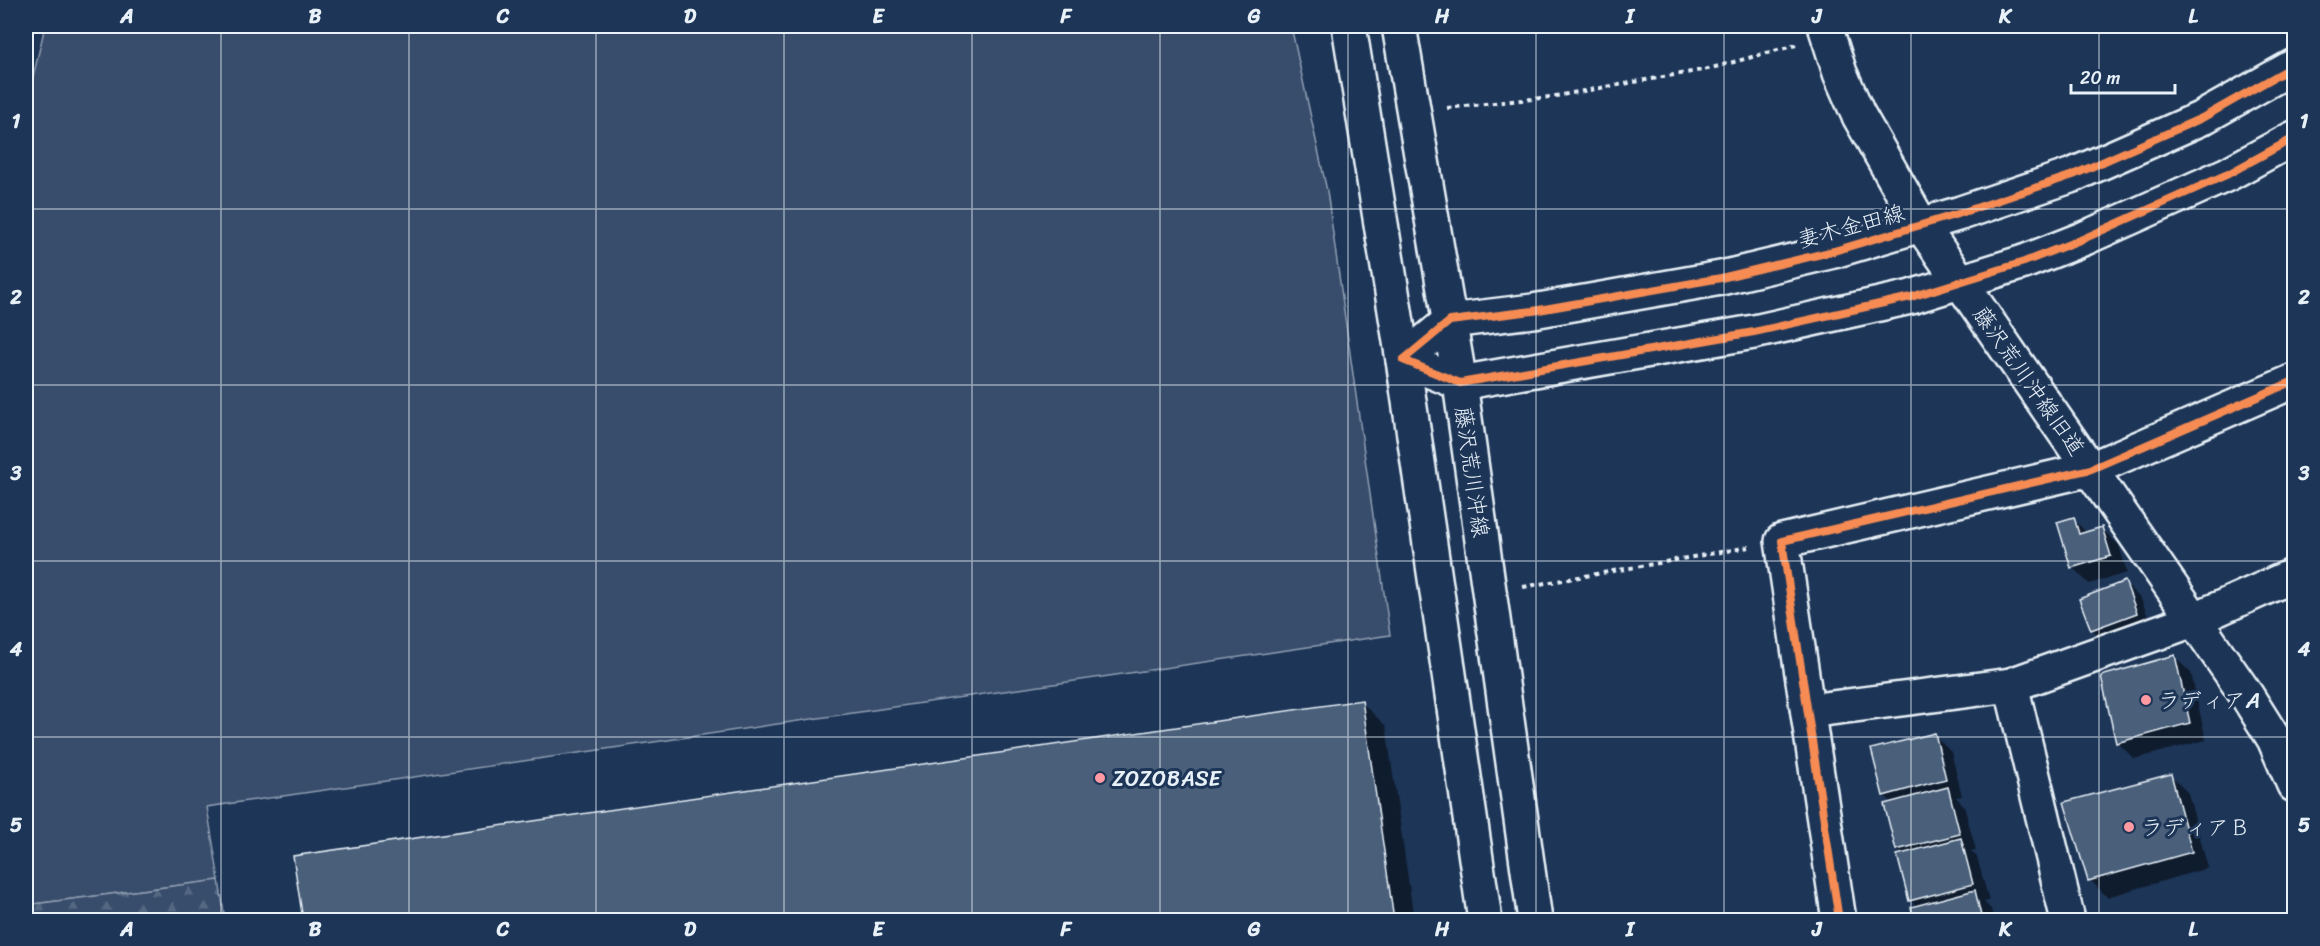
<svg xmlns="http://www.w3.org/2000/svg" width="2320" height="946" viewBox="0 0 2320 946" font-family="Sriracha,'Klee One',sans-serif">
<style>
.grass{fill:#374d6c;stroke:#909fb2;stroke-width:1.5}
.forest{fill:url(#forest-firs);stroke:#909fb2;stroke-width:1.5}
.shadow{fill:#0007}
.building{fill:#495e7a;stroke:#e8f1f8;stroke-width:1.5}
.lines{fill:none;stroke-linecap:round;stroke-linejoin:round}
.minor-casing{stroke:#e8f1f8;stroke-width:38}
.major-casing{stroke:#e8f1f8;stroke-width:38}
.path{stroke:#e8f1f8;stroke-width:4;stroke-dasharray:4.5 4.5;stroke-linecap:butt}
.minor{stroke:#1d3557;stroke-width:33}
.major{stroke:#1d3557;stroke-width:33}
.cycleway-casing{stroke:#1d3557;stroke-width:11}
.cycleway{stroke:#f68b52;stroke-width:8}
.grid{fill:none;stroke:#e8f1f8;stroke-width:1.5;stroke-opacity:0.55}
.poi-dot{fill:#ff9aa2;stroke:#1d3557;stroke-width:2}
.labels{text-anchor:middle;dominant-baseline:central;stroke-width:6;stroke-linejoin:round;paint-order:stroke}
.street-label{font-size:22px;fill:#e8f1f8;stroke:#1d3557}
.poi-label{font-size:22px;fill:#e8f1f8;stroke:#1d3557;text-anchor:start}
.neatline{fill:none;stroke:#e8f1f8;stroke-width:2}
.grid-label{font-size:20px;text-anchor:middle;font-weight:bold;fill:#e8f1f8}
</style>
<defs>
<pattern id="forest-firs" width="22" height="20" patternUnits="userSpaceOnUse" patternTransform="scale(1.5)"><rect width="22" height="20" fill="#374d6c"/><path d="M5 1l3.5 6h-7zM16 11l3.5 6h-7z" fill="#546782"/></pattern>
</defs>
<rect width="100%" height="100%" fill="#1d3557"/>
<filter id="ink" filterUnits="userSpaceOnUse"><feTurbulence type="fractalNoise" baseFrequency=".0167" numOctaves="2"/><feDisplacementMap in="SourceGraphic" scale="12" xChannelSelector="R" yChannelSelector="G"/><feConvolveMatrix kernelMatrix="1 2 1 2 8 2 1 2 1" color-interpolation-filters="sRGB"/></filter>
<g filter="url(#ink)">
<!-- grass -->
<path class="grass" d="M45,26H1291L1327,191L1390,635L207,807L219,880L26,905V107Z"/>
<!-- forest -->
<path class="forest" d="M219,880L225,920H26V905Z"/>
<!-- shadow -->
<g class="shadow">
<path d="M2073,519L2087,533L2102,529L2119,545L2127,573L2089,584L2072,567Z"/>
<path d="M2124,583L2141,599L2153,629L2109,646L2092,629Z"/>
<path d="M2175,657L2191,673L2206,740L2134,759L2117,742Z"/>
<path d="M1361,702L1386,726L1414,920H304L295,857Z"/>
<path d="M1934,735L1951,752L1962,796L1956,797L1964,806L1976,850L1971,851L1977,857L1989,901L1984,902L1991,909L1994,920H1916L1912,908L1917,907L1910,900L1903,855L1897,849L1892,803L1884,795Z"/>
<path d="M2171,776L2188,793L2208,868L2107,897L2090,880Z"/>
</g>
<!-- building -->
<g class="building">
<path d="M2074,517L2079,534L2102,527L2111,556L2071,568L2057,522Z"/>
<path d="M2125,581L2137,613L2091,630L2079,599Z"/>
<path d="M2175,655L2190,723L2116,743L2101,676Z"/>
<path d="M1362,700L1394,920H303L293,856Z"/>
<path d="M1935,733L1946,779L1883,796L1871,749Z"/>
<path d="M2171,774L2192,852L2088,881L2064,802Z"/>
<path d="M1948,787L1960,834L1896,850L1884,804Z"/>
<path d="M1961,838L1973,884L1909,901L1897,855Z"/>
<path d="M1975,890L1982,920H1914L1911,907Z"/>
</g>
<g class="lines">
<!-- minor casing -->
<g class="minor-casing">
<g id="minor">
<path d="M1825,26L1840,73L1858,114L1921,225L2247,696L2274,739L2294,785"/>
<path d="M2294,66L2202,118L2073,175L1961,213L1834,251L1721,278L1533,311L1450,321L1403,360L1460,383L1754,332L1911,297L2024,262L2085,238L2228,174L2294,138"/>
<path d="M2011,685L2068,920"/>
<path d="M1808,711L2011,685L2193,620L2294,575"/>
<path d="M1839,920L1782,541L2091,469L2294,381"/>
</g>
</g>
<!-- major casing -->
<g class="major-casing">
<g id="major">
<path d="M1349,26L1403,360L1485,920"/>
<path d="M1399,26L1460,383L1535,920"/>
</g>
</g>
<!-- path -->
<g class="path">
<path d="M1447,108L1550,97L1708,69L1796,45"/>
<path d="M1523,587L1749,547"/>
</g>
<!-- minor -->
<use href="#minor" class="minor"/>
<!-- major -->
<use href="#major" class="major"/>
<!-- cycleway casing -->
<g class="cycleway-casing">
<g id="cycleway">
<path d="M2294,66L2202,118L2073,175L1961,213L1834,251L1721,278L1533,311L1450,321L1403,360L1460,383L1754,332L1911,297L2024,262L2085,238L2228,174L2294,138"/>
<path d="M1839,920L1782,541L2091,469L2294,381"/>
</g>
</g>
<!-- cycleway -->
<use href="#cycleway" class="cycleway"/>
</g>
</g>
<!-- grid -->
<path class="grid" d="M221,26V920M409,26V920M596,26V920M784,26V920M972,26V920M1160,26V920M1348,26V920M1536,26V920M1724,26V920M1911,26V920M2099,26V920M26,209H2294M26,385H2294M26,561H2294M26,737H2294"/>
<!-- markers -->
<g class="poi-dot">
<circle cx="2146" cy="700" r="6"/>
<circle cx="1100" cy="778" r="6"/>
<circle cx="2129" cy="827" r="6"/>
</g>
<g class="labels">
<!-- street labels -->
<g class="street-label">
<text transform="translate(1851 226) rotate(-15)">妻木金田線</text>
<text transform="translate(2029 381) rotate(55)">藤沢荒川沖線旧道</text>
<text transform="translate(1472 472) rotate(82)">藤沢荒川沖線</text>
</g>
<!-- poi labels -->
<g class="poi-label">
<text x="2158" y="700">ラディアA</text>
<text x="1112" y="778">ZOZOBASE</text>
<text x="2141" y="827">ラディアＢ</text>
</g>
</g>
<!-- margin -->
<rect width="2320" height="946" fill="none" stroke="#1d3557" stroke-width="66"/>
<!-- scale -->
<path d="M2071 84v9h104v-9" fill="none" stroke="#e8f1f8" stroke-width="3"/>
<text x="2080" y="84" font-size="18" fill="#e8f1f8" stroke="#1d3557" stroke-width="4.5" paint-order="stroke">20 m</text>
<rect x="33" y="33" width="2254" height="880" class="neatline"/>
<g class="grid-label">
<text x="127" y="23">A</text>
<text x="315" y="23">B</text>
<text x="503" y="23">C</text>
<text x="690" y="23">D</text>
<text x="878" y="23">E</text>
<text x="1066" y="23">F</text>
<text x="1254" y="23">G</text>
<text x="1442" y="23">H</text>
<text x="1630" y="23">I</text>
<text x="1817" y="23">J</text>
<text x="2005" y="23">K</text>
<text x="2193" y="23">L</text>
<text x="16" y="128">1</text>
<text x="2304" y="128">1</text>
<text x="16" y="304">2</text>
<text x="2304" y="304">2</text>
<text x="16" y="480">3</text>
<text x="2304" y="480">3</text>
<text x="16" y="656">4</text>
<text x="2304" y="656">4</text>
<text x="16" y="832">5</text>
<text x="2304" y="832">5</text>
<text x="127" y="936">A</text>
<text x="315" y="936">B</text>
<text x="503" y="936">C</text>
<text x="690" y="936">D</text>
<text x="878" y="936">E</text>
<text x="1066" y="936">F</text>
<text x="1254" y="936">G</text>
<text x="1442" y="936">H</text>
<text x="1630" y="936">I</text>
<text x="1817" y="936">J</text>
<text x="2005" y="936">K</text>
<text x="2193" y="936">L</text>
</g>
</svg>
